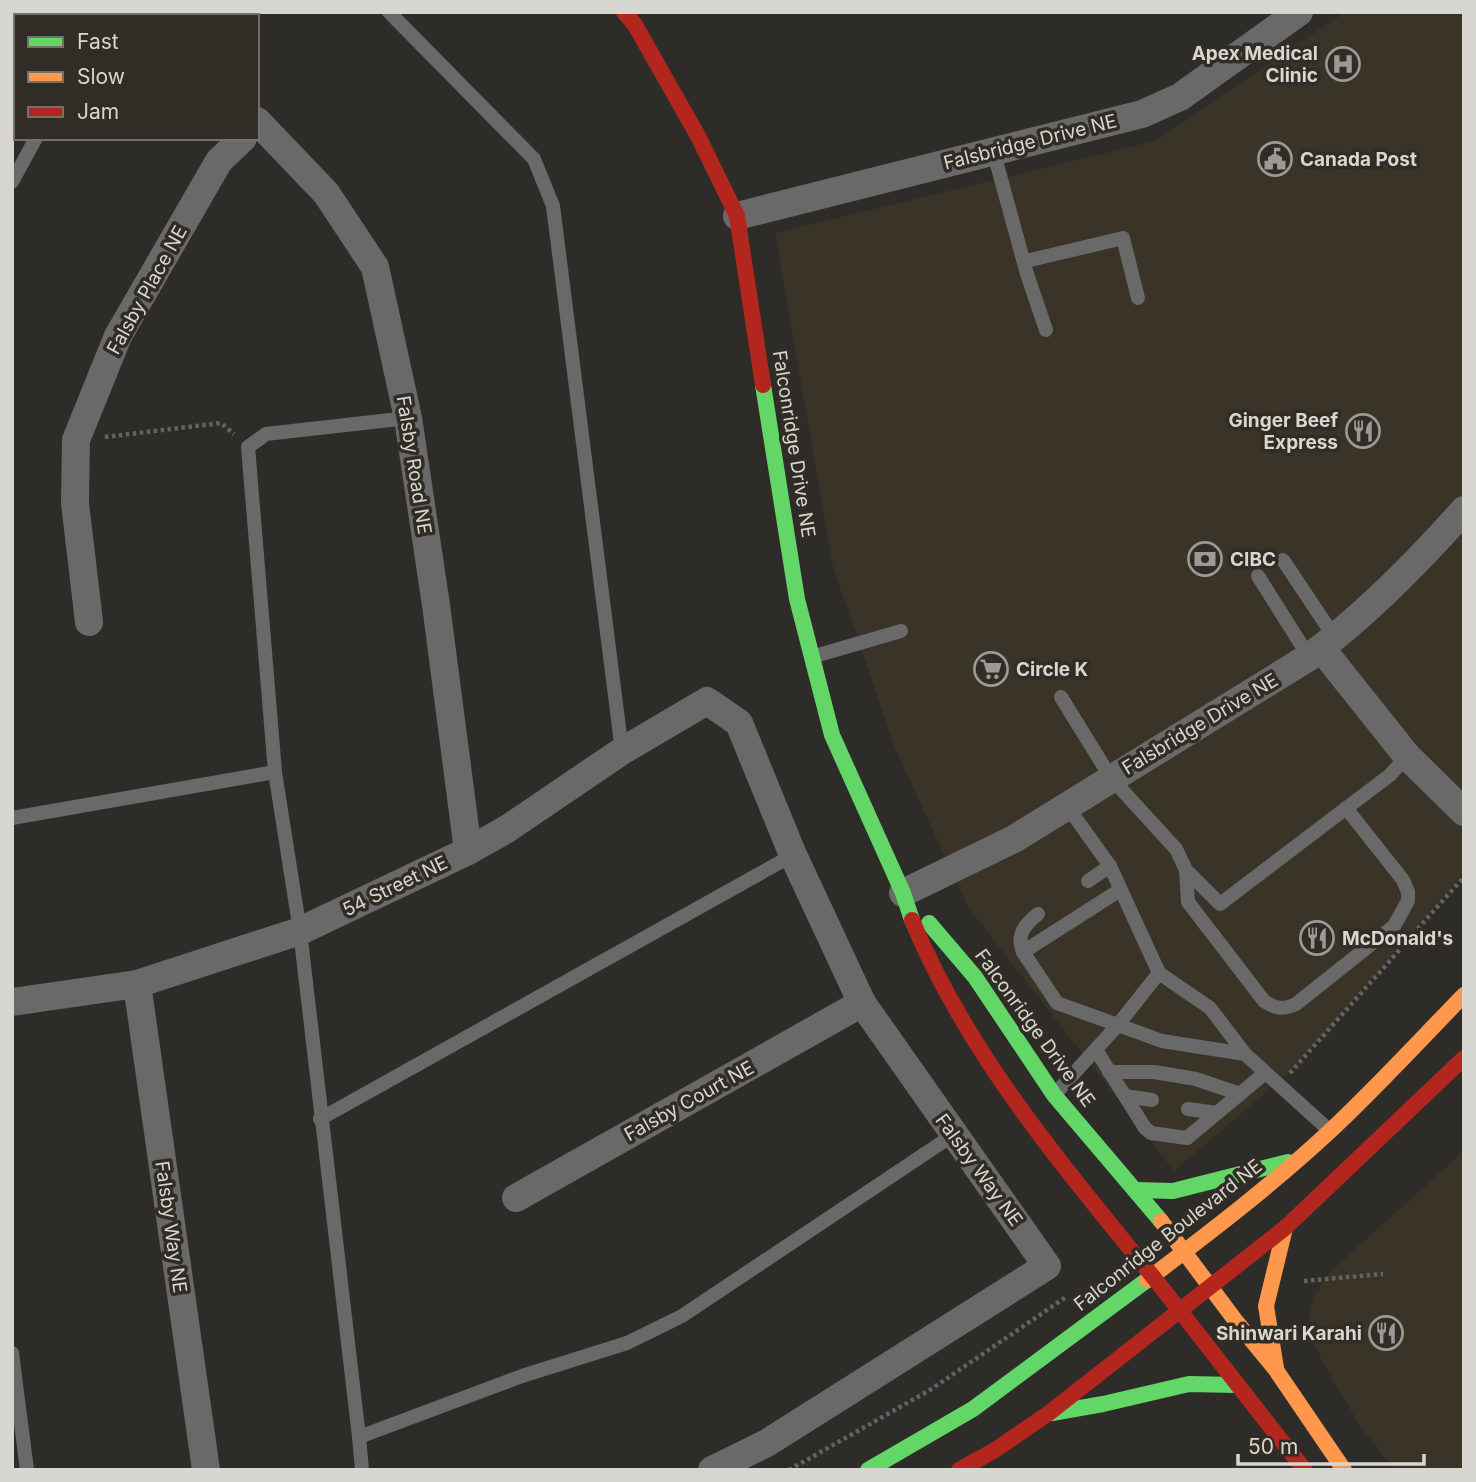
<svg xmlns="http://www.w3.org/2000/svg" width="1476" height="1482" viewBox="0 0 1476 1482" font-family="Inter,sans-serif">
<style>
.built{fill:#393427}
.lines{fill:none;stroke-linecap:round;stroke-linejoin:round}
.path{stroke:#646361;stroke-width:4.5;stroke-dasharray:3.5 3.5;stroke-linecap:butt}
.lane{stroke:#6a6969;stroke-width:14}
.street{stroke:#6a6969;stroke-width:28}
.fast{stroke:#63d668;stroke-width:16}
.slow{stroke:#ff974d;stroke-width:16}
.jam{stroke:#b3261e;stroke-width:16}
.labels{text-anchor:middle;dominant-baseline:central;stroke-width:7;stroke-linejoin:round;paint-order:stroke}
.poi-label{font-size:19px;font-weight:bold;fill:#d8d6d1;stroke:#312d26;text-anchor:start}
.street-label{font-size:19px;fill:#d8d6d1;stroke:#312d26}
</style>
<rect width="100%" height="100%" fill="#2e2c29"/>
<!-- built -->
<g class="built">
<path d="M1345,12H1464V873L1290,1072L1174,1171L968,907L896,750L833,567L775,233L1155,141Z"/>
<path d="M1464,1151V1470H1394L1359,1424L1323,1363L1307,1326L1314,1297L1330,1272Z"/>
</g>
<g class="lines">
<!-- path -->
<g class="path">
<path d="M105,437L221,423L234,434"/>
<path d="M1413,934L1464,877"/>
<path d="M1290,1073L1403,946"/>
<path d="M1304,1281L1383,1274"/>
<path d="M789,1470L930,1390L1066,1297"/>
</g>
<!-- lane -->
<g class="lane">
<path d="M389,12L534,159L553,206L622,751"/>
<path d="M101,16L102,12"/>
<path d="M993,150L1027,274L1046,330"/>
<path d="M12,182L36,138"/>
<path d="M1026,261L1123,238L1138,298"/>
<path d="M1283,560L1335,638"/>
<path d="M1258,576L1309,657"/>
<path d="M815,656L901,631"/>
<path d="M1061,697L1111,778L1176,849L1186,870L1220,904L1390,775L1407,756"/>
<path d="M275,772L248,447L266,434L408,418"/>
<path d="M1067,806L1110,866L1159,973L1210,1008L1245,1054L1329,1130"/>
<path d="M12,818L275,772L300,931L359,1437L522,1376L627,1343L682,1316L953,1135"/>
<path d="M1186,870L1188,902L1264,1001C1276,1009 1283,1010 1296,1004L1394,926L1408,901V892L1403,880L1346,808"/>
<path d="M1088,881L1110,866"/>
<path d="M1120,890L1023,952L1057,1003L1162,1041L1245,1054"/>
<path d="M1023,952C1016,935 1024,925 1038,914"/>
<path d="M1096,1050L1145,1128L1151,1133L1187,1138L1265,1073"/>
<path d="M1109,1072H1154L1196,1079L1240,1094"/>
<path d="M1055,1094L1117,1026L1159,973"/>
<path d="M1125,1096L1152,1100"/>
<path d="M1188,1109L1217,1113"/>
<path d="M320,1119L793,855"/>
<path d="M12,1353L27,1470"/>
<path d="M359,1437L362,1470"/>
</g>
<!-- street -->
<g class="street">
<path d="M155,12L158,16"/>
<path d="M257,121L326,193L375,267L408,418L436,605L468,851"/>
<path d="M737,216L1142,114L1180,97L1299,12"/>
<path d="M89,622L75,503L76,440L118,336L219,161L243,138"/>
<path d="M1321,648L1407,756L1464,812"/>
<path d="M903,893L1014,839L1309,657C1366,615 1417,563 1464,510"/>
<path d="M137,984L206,1470"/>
<path d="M12,1002L137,984L300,931L468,851L507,829L622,751L707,701L739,723L793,855L862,1003L1047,1266L767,1443L712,1470"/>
<path d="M516,1198L862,1003"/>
</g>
<!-- fast -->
<g class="fast">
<path d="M763,385L797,599L832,735L903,893L912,920"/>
<path d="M929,923L975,977L1054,1095L1161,1221"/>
<path d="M1136,1190L1173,1191L1288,1162"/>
<path d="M1052,1413L1103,1404L1189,1384L1236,1385"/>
<path d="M868,1470L973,1409L1147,1280"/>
</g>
<!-- slow -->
<g class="slow">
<path d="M1161,1221L1235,1320L1276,1370L1344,1470"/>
<path d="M1147,1280C1209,1233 1272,1185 1329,1132C1376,1088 1419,1041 1464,995"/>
<path d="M1276,1368L1266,1306L1285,1228"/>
</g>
<!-- jam -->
<g class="jam">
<path d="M624,12L635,25L698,136L737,216L763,385"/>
<path d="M912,920C967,1054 1064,1167 1154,1278C1205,1342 1254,1407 1305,1470"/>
<path d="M959,1470L995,1450L1049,1413L1285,1228L1464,1058"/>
</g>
</g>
<!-- icons -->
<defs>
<g id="hospital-ring" transform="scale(1.75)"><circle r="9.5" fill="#312d26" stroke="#9c9a96" stroke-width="1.5"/><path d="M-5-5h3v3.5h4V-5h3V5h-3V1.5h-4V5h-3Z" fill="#9c9a96"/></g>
<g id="civic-ring" transform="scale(1.75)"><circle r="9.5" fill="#312d26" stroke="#9c9a96" stroke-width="1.5"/><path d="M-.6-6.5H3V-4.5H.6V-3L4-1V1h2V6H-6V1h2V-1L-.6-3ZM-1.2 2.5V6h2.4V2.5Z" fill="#9c9a96"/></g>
<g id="restaurant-ring" transform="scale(1.75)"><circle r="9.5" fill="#312d26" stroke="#9c9a96" stroke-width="1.5"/><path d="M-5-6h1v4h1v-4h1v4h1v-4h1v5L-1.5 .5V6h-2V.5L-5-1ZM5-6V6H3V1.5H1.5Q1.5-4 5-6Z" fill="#9c9a96"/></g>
<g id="bank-ring" transform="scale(1.75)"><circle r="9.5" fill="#312d26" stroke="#9c9a96" stroke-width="1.5"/><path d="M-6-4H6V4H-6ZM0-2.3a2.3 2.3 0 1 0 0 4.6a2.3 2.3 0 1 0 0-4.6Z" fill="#9c9a96"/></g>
<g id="supermarket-ring" transform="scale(1.75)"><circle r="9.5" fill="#312d26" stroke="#9c9a96" stroke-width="1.5"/><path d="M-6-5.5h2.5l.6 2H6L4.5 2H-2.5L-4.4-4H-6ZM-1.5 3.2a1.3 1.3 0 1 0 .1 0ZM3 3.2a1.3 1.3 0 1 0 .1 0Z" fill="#9c9a96"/></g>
</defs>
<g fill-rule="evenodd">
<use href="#hospital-ring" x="1343" y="64"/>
<use href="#civic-ring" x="1275" y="159"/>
<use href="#restaurant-ring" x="1363" y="431"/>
<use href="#bank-ring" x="1205" y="559"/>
<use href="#supermarket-ring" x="991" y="669"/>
<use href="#restaurant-ring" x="1317" y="938"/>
<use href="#restaurant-ring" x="1386" y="1333"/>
</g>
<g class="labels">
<!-- poi labels -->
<g class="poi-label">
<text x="1318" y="53" text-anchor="end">Apex Medical<tspan x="1318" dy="22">Clinic</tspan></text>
<text x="1300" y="159">Canada Post</text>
<text x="1338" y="420" text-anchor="end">Ginger Beef<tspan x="1338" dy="22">Express</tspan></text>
<text x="1230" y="559">CIBC</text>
<text x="1016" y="669">Circle K</text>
<text x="1342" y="938">McDonald's</text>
<text x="1362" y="1333" text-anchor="end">Shinwari Karahi</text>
</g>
<!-- street labels -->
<g class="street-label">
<text transform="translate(1030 142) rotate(-14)">Falsbridge Drive NE</text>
<text transform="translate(147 290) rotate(-61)">Falsby Place NE</text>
<text transform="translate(794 444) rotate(81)">Falconridge Drive NE</text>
<text transform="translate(414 465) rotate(81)">Falsby Road NE</text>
<text transform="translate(1200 724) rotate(-31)">Falsbridge Drive NE</text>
<text transform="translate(395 886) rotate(-26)">54 Street NE</text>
<text transform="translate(1035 1028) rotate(54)">Falconridge Drive NE</text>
<text transform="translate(689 1101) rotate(-29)">Falsby Court NE</text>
<text transform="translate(979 1170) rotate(54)">Falsby Way NE</text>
<text transform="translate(171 1227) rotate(82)">Falsby Way NE</text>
<text transform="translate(1168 1235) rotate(-38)">Falconridge Boulevard NE</text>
</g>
</g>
<!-- border -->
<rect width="1476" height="1482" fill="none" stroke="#d8d6d1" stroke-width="28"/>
<!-- legend -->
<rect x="14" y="14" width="245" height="126" fill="#312d26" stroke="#74716a" stroke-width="2"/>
<rect x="28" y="37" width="35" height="10" fill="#63d668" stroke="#74716a" stroke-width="2"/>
<text x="77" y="49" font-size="21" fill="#d8d6d1">Fast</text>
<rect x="28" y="72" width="35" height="10" fill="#ff974d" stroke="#74716a" stroke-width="2"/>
<text x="77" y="84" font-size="21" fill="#d8d6d1">Slow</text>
<rect x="28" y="107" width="35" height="10" fill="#b3261e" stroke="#74716a" stroke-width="2"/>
<text x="77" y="119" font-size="21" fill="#d8d6d1">Jam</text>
<!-- scale -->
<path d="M1238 1454v10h186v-10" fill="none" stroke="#d8d6d1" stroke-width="3.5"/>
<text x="1248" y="1454" font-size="21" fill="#d8d6d1" stroke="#312d26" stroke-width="5" paint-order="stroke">50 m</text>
</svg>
